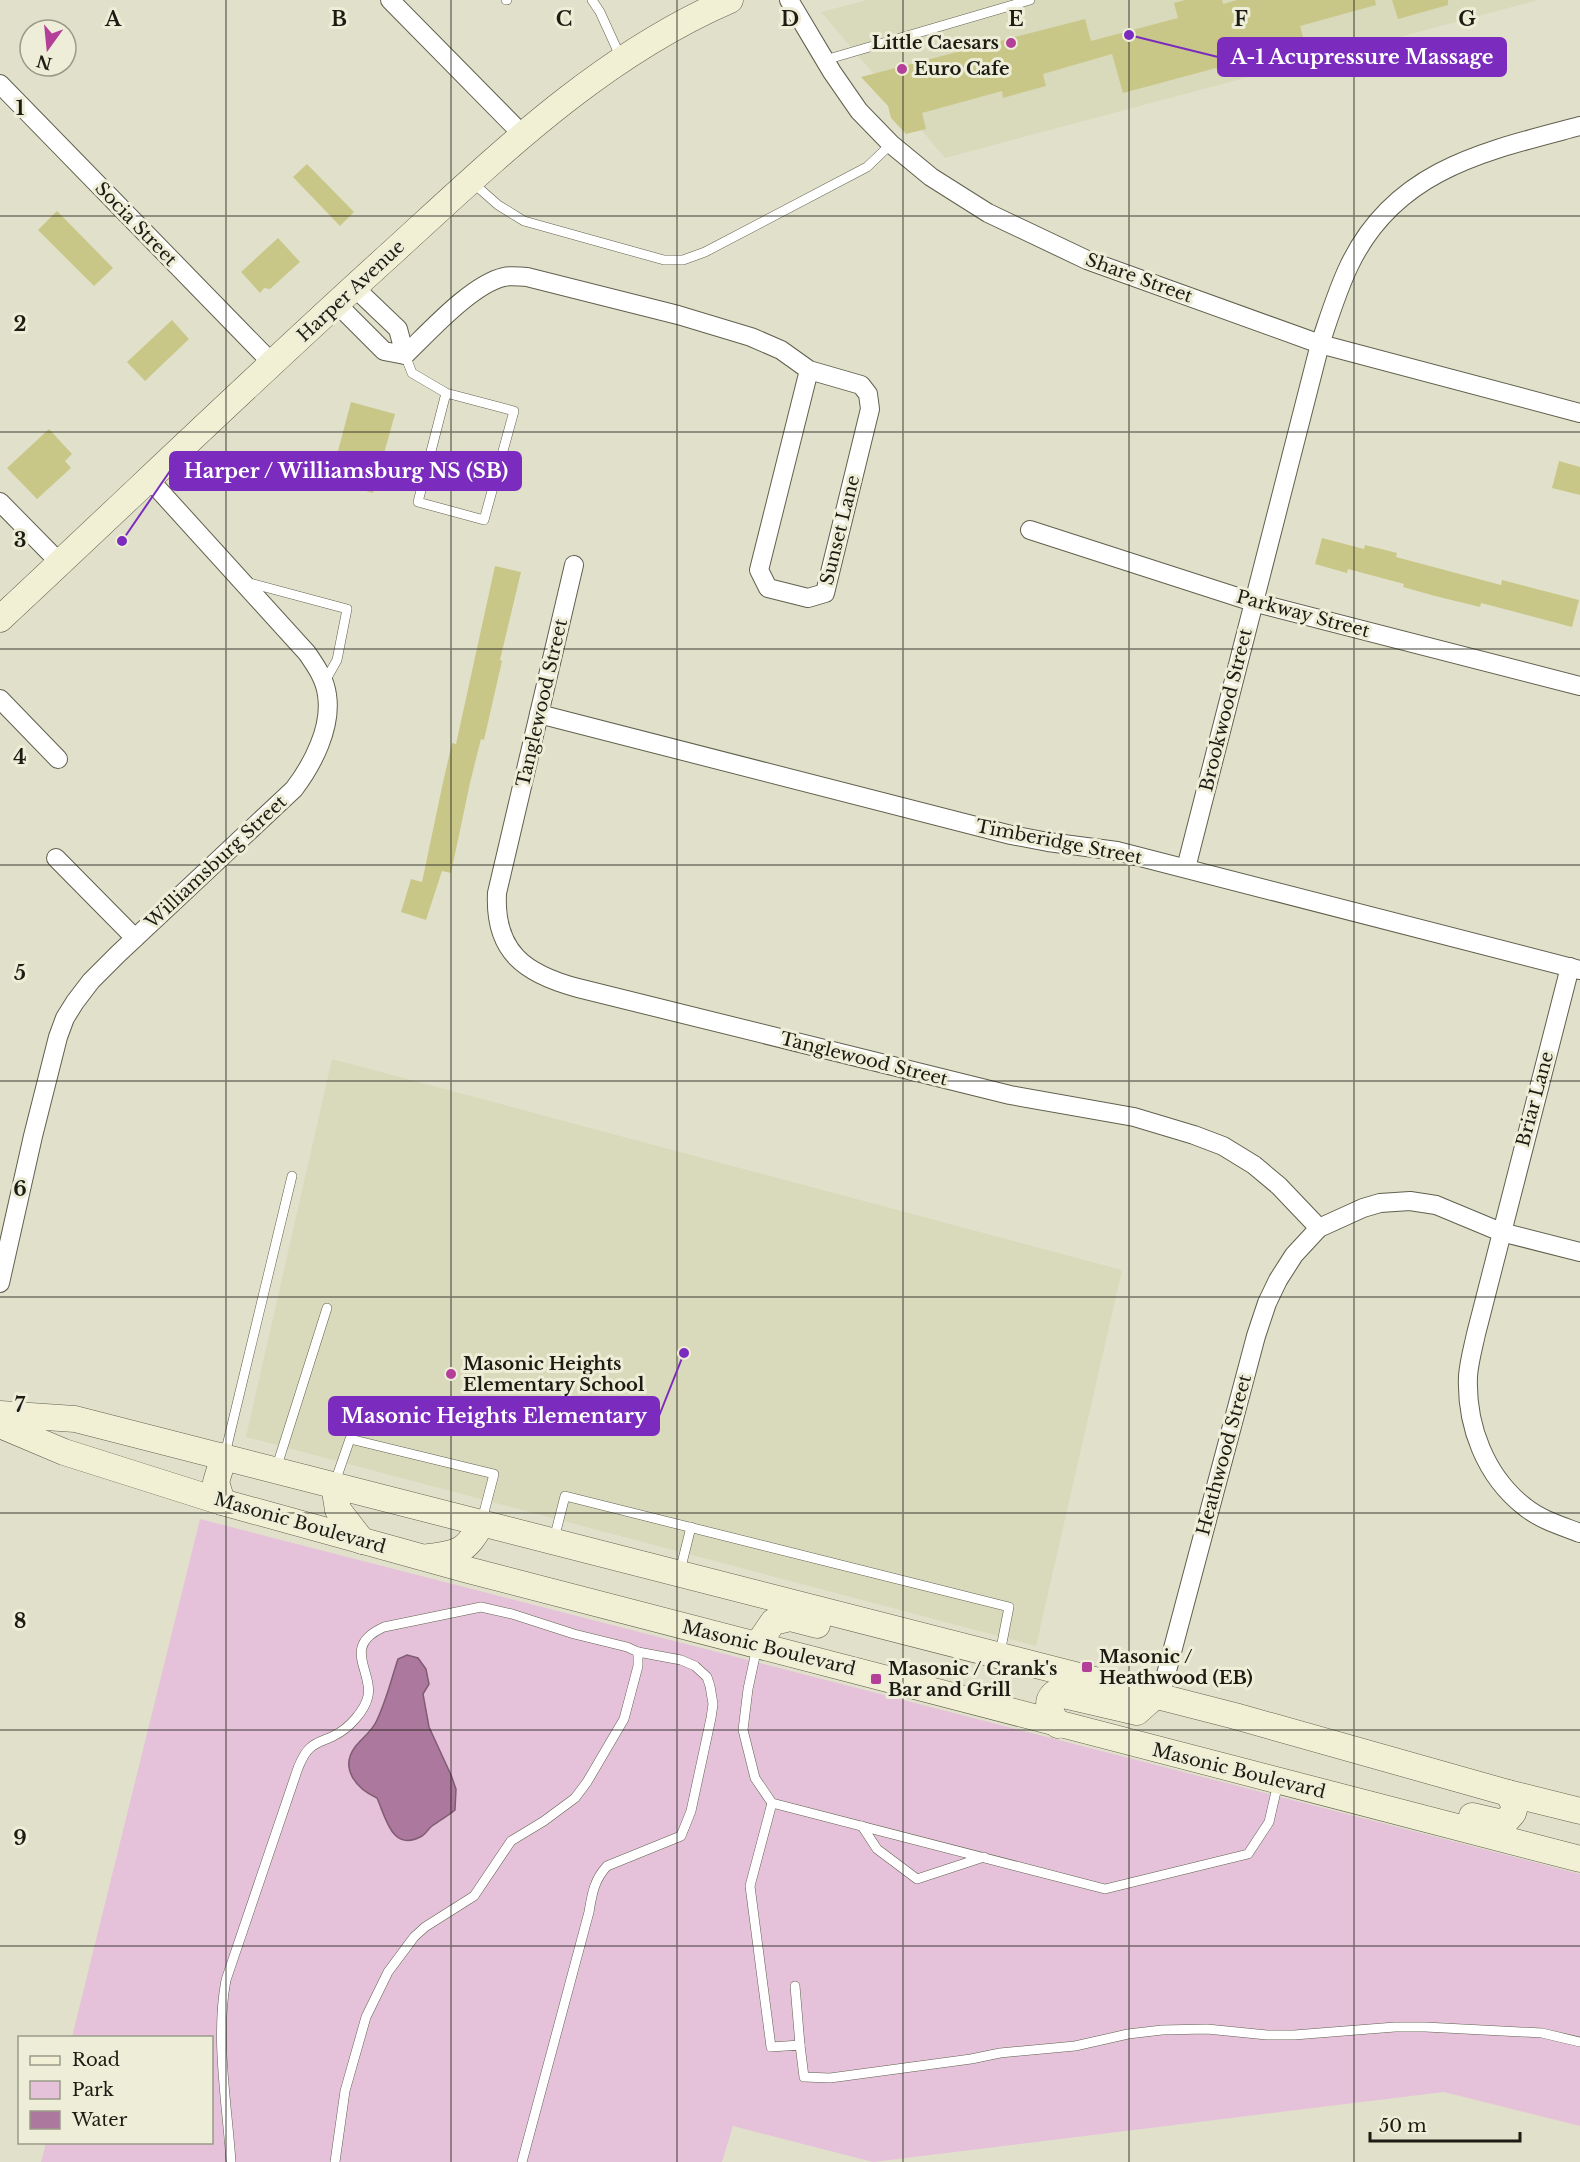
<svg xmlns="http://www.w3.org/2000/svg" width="1580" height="2162" viewBox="0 0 1580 2162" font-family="'Libre Baskerville',serif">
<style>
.built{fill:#d9d9bb}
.green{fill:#e5c2da}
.water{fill:#ac789d;stroke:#815c74;stroke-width:1.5}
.building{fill:#c9c788}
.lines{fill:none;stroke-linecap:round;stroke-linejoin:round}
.service-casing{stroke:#60604d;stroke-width:10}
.minor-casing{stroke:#60604d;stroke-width:20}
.secondary-casing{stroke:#60604d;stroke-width:27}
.service{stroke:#fff;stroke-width:9}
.minor{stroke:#fff;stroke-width:18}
.secondary{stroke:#f1f0d4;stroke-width:26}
.grid{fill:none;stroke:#1c1c14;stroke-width:1.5;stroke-opacity:0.55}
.poi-dot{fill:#b33f99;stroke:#eeeed8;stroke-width:2}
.labels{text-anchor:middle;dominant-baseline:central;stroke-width:6;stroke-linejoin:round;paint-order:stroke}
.poi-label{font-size:18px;font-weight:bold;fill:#1c1c14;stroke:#eeeed8;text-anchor:start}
.street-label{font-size:18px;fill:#1c1c14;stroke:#eeeed8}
.grid-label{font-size:20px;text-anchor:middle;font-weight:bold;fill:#1c1c14;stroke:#eeeed8;stroke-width:6;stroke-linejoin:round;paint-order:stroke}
.leader{fill:none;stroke:#7b2cbf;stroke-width:2}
.callout-dot{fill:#7b2cbf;stroke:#eeeed8;stroke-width:2}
.callout{fill:#7b2cbf;stroke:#7b2cbf;stroke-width:2}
.callout-label{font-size:20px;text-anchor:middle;font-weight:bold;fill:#fff}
</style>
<rect width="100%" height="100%" fill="#e1e1cb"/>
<!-- built -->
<g class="built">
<path d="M867,0H1538L945,158L821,12Z"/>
<path d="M332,1059L1122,1270L1036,1646L246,1437Z"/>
</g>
<!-- green -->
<path class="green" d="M200,1519L1580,1874V2126L1444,2092L873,2162L733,2126L722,2162H41L46,2143L212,2142V2038L72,2037Z"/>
<!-- water -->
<path class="water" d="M407,1655L418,1658L426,1669L429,1684L423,1694L429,1727L451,1775L456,1789L455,1810C448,1816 440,1820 432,1826C428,1829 427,1833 422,1836C392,1853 386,1818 377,1798C357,1789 339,1769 355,1747C362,1738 371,1732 376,1722C386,1702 391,1680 398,1659Z"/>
<!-- building -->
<g class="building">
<path d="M1185,0H1222L1223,4L1237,0H1375L1376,5L1300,26L1305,44L1123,93L1112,54L1043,74L1046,86L1003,98L1002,91L922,113L926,129L906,134L891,118L888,106L861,77L1085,19L1091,41L1178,18L1174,3Z"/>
<path d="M1392,0H1448V5L1398,19Z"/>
<path d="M307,164L354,212L340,226L293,177Z"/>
<path d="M57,211L113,268L94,286L38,230Z"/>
<path d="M278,238L300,262L270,289L264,288L260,293L241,272Z"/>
<path d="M172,320L189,339L145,381L127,362Z"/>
<path d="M351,402L395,414L373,493L330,481Z"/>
<path d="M49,429L72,454L65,461L71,468L37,499L7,468Z"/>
<path d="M1559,461L1580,467V495L1552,488Z"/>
<path d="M1322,538L1364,549L1365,545L1397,553L1396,557L1501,585L1502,580L1579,600L1572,627L1481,603L1480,607L1435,596L1403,587L1404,584L1348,569L1347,573L1315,564Z"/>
<path d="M495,566L521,572L500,660L502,661L484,740L481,739L470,783L451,873L442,871L426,920L401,912L411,879L422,882L442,787L452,743L456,744Z"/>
</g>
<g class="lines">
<!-- service casing -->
<g class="service-casing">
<g id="service">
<path d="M506,0H507"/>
<path d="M592,0L600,12L621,58"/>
<path d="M825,60L1030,0"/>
<path d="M472,182L498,205L524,221L664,260H683L705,252L867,167L891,144"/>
<path d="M405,355L412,373L446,393L514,411L484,520L418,502L446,393"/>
<path d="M246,582L347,609L337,660L324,683"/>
<path d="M225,1454L292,1176"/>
<path d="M276,1469L327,1308"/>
<path d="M335,1482L350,1439L494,1474L482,1520"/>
<path d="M554,1539L565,1496L1009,1607L1000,1653"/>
<path d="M680,1571L691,1527"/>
<path d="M757,1647L748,1689L743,1730L755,1778L772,1803L1105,1889L1248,1854L1269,1822L1278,1783"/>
<path d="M772,1803L750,1886L771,2047L800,2045L804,2077L830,2078L971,2059L1000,2053L1075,2046L1128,2034L1162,2030L1207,2029L1267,2035H1294L1395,2027H1425L1542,2033L1580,2042"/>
<path d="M862,1826L877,1849L917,1879L984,1857"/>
<path d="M795,1986L800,2045"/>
<path d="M231,2162C227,2103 215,2038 226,1980L298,1768C301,1761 304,1753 310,1748C317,1741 327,1740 335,1735C348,1729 365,1711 368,1696C373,1671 341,1646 384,1627L481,1607L512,1614L574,1634L627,1647L638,1652L681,1660L695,1666L707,1677L710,1686L713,1704L711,1718L691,1811L681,1836L607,1866C594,1880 592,1894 589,1912L522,2162"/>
<path d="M335,2162L345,2091L366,2017L388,1972L414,1937L425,1927L474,1896L511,1841L544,1821L575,1798L587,1782L624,1719L638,1666V1652"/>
</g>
</g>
<!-- minor casing -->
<g class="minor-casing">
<g id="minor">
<path d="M390,0L522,134"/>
<path d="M789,0L832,72L859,111L891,144L931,177L988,213L1087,260L1320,344L1580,413"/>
<path d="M0,84L273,364"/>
<path d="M336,303L384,351L405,355L398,329L354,287"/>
<path d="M405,355C429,332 472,284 504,277C511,275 520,277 527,277L678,315L751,337L781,350L809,370L861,385L868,394L870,409L825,593L808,598L768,588L759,570L809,370"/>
<path d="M0,502L60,563"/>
<path d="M1030,530L1253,602L1580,686"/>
<path d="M574,565L497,893C494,952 525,974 578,988L1010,1095L1134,1117L1194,1135L1223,1146L1254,1165L1279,1186L1319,1228"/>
<path d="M0,699L58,759"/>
<path d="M539,714L1011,835L1048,842L1117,851L1580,970"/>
<path d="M56,858L135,938"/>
<path d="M1186,868L1320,344C1329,318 1337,291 1349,266C1395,169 1486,151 1580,126"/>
<path d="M1570,967L1476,1334C1473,1348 1469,1362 1468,1376C1466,1425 1485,1476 1525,1507C1541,1520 1562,1526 1580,1533"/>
<path d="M0,1283L33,1136L58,1037L65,1018L75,1002L91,981L118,954L294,789C313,764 332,727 327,695C325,679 316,666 307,653L149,479"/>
<path d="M1160,1697L1256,1336L1267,1303L1278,1280L1294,1255L1319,1228L1363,1208L1380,1203L1410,1201L1436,1205L1501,1232L1580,1252"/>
</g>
</g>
<!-- secondary casing -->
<g class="secondary-casing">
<g id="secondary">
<path d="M0,619C132,496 261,371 395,250C498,156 600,56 730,0"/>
<path d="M0,1414L75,1419L1235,1716L1508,1793L1580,1811"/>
<path d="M0,1425L64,1452L222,1502L468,1570L1580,1859"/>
<path d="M334,1485L338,1510L362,1541"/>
<path d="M222,1502L216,1482L224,1456"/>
<path d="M429,1557C460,1553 466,1551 482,1523"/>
<path d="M758,1644L773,1622L790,1618L817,1625"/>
<path d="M1058,1725C1052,1714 1043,1703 1055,1693L1137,1712L1155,1696"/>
<path d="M1472,1816L1498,1822L1506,1821L1513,1813L1515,1806L1508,1793"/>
</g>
</g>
<!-- service -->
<use href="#service" class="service"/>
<!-- minor -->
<use href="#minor" class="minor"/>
<!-- secondary -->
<use href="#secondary" class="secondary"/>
</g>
<!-- grid -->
<path class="grid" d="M226,0V2162M451,0V2162M677,0V2162M903,0V2162M1129,0V2162M1354,0V2162M0,216H1580M0,432H1580M0,649H1580M0,865H1580M0,1081H1580M0,1297H1580M0,1513H1580M0,1730H1580M0,1946H1580"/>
<!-- markers -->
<g class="poi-dot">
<circle cx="1011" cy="43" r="6"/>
<circle cx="902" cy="69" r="6"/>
<circle cx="451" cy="1374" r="6"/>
<rect x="1081" y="1661" width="12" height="12" rx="3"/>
<rect x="870" y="1673" width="12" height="12" rx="3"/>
</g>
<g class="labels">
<!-- poi labels -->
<g class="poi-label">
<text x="999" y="43" text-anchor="end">Little Caesars</text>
<text x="914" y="69">Euro Cafe</text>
<text x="463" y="1364">Masonic Heights<tspan x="463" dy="21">Elementary School</tspan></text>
<text x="1099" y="1657">Masonic /<tspan x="1099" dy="21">Heathwood (EB)</tspan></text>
<text x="888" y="1669">Masonic / Crank's<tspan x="888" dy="21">Bar and Grill</tspan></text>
</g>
<!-- street labels -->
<g class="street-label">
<text transform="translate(136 224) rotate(46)">Socia Street</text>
<text transform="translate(1139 278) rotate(20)">Share Street</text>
<text transform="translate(351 291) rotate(-43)">Harper Avenue</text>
<text transform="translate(840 530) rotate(-76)">Sunset Lane</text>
<text transform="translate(1303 614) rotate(15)">Parkway Street</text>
<text transform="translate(542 703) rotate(-77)">Tanglewood Street</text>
<text transform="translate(1226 710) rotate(-76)">Brookwood Street</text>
<text transform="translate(1059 842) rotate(11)">Timberidge Street</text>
<text transform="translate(216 862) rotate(-43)">Williamsburg Street</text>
<text transform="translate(864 1059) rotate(14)">Tanglewood Street</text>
<text transform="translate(1535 1099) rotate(-75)">Briar Lane</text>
<text transform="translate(1224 1455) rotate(-75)">Heathwood Street</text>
<text transform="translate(300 1523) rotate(16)">Masonic Boulevard</text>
<text transform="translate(769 1648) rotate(14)">Masonic Boulevard</text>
<text transform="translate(1239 1771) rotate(14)">Masonic Boulevard</text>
</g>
</g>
<g class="grid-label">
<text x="113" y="26">A</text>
<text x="339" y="26">B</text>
<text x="564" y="26">C</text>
<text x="790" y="26">D</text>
<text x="1016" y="26">E</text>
<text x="1241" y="26">F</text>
<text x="1467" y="26">G</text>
<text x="20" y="115">1</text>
<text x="20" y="331">2</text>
<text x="20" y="547">3</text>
<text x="20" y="764">4</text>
<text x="20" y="980">5</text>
<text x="20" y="1196">6</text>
<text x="20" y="1412">7</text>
<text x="20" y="1628">8</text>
<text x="20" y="1845">9</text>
</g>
<!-- callouts -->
<path class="leader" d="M1129 35L1218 57M122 541L170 471M684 1353L659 1416"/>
<g class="callout-dot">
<circle cx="1129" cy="35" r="6"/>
<circle cx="122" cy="541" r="6"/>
<circle cx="684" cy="1353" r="6"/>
</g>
<g class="callout">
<rect x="1218" y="38" width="288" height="38" rx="6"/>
<rect x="170" y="452" width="351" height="38" rx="6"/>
<rect x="329" y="1397" width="330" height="38" rx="6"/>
</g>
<g class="callout-label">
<text x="1362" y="64">A-1 Acupressure Massage</text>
<text x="346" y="478">Harper / Williamsburg NS (SB)</text>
<text x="494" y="1423">Masonic Heights Elementary</text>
</g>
<!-- legend -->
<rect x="18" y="2036" width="195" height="108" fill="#eeeed8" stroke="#9a9a8a" stroke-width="1.5"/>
<rect x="30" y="2056" width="30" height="9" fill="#f1f0d4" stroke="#9a9a8a" stroke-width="1.5"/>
<text x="72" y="2066" font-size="18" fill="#1c1c14">Road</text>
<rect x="30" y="2081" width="30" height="18" fill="#e5c2da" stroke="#9a9a8a" stroke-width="1.5"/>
<text x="72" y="2096" font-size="18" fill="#1c1c14">Park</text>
<rect x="30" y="2111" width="30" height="18" fill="#ac789d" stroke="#9a9a8a" stroke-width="1.5"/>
<text x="72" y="2126" font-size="18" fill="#1c1c14">Water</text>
<!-- north arrow -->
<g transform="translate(48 48) rotate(195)"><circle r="28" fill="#eeeed8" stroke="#9a9a8a" stroke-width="1.5"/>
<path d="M0-4.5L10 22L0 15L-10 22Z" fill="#b33f99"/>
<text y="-9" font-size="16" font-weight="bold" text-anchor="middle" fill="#1c1c14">N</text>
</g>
<!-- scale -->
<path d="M1370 2132v9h150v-9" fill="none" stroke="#1c1c14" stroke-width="3"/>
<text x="1379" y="2132" font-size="18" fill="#1c1c14" stroke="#eeeed8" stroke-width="4.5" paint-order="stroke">50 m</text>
</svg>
